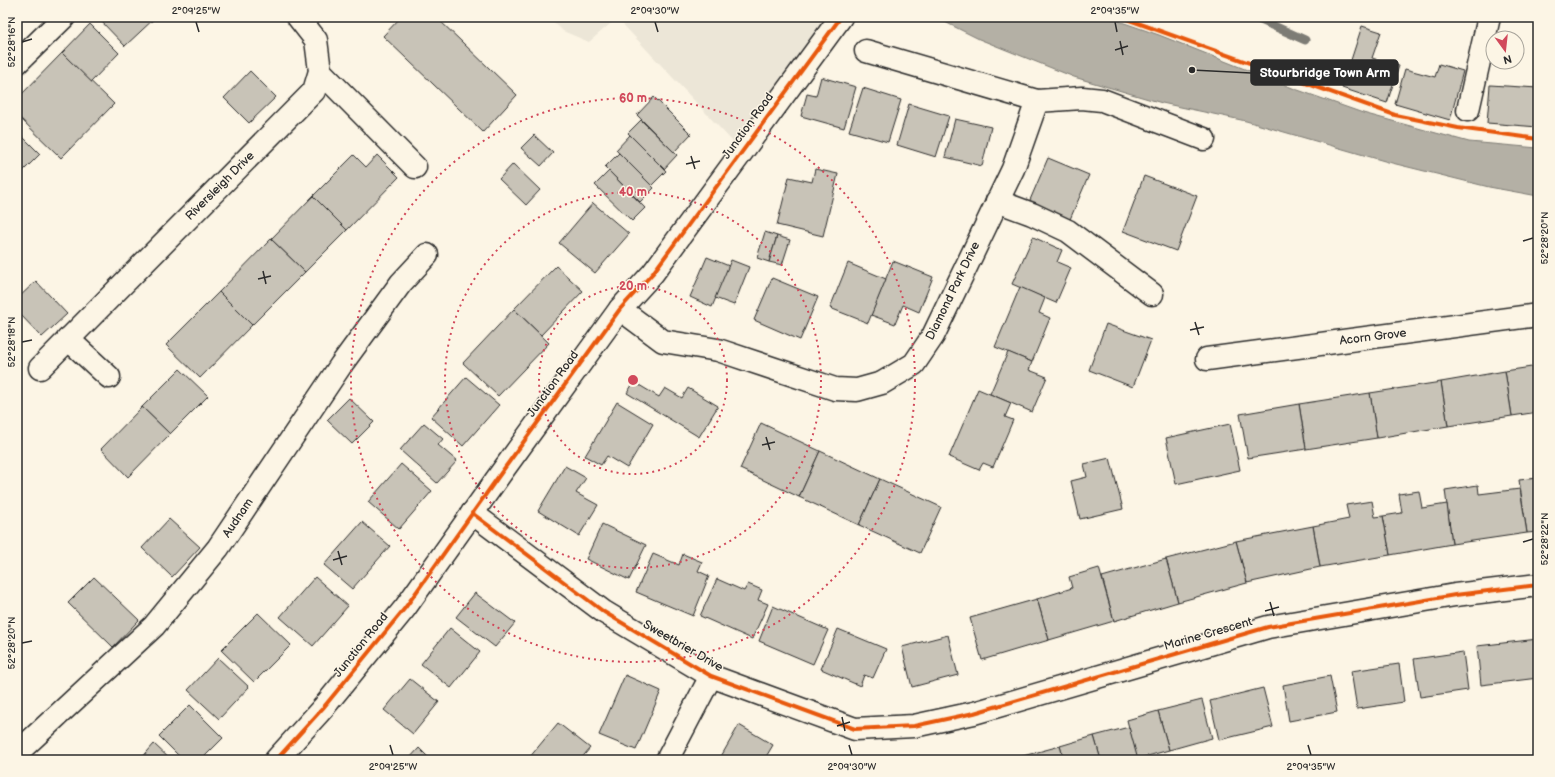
<svg xmlns="http://www.w3.org/2000/svg" width="1555" height="777" viewBox="0 0 1555 777" font-family="'Balsamiq Sans',sans-serif">
<style>
.built{fill:#ece6d7}
.water{fill:#b4b0a5;stroke:#7d7b74}
.lines{fill:none;stroke-linecap:round;stroke-linejoin:round}
.stream{stroke:#7d7b74;stroke-width:9}
.building{fill:#c8c3b7;stroke:#2b2b2b}
.minor-casing{stroke:#2b2b2b;stroke-width:25}
.minor{stroke:#fcf5e5;stroke-width:22}
.cycleway-casing{stroke:#fcf5e5;stroke-width:6}
.cycleway{stroke:#e8590c;stroke-width:4}
.ticks{fill:none;stroke:#2b2b2b;stroke-width:1.5}
.ring{fill:none;stroke:#d1495b;stroke-width:2;stroke-dasharray:2 4}
.labels{text-anchor:middle;dominant-baseline:central;stroke-width:3;stroke-linejoin:round;paint-order:stroke}
.street-label{font-size:12px;fill:#2b2b2b;stroke:#fcf5e5}
.centre{fill:#d1495b;stroke:#fcf5e5;stroke-width:2}
.ring-label{font-size:12px;text-anchor:middle;font-weight:bold;fill:#d1495b;stroke:#fcf5e5;stroke-width:3;stroke-linejoin:round;paint-order:stroke}
.leader{fill:none;stroke:#2b2b2b;stroke-width:1.5}
.callout-dot{fill:#2b2b2b;stroke:#fcf5e5;stroke-width:1.5}
.callout{fill:#2b2b2b;stroke:#2b2b2b;stroke-width:1.5}
.callout-label{font-size:13px;text-anchor:middle;font-weight:bold;fill:#fff}
.neatline{fill:none;stroke:#2b2b2b;stroke-width:1.5}
.ticks-label{font-size:10px;text-anchor:middle;fill:#2b2b2b}
</style>
<rect width="100%" height="100%" fill="#fcf5e5"/>
<filter id="ink" filterUnits="userSpaceOnUse"><feTurbulence type="fractalNoise" baseFrequency=".025" numOctaves="2"/><feDisplacementMap in="SourceGraphic" scale="8" xChannelSelector="R" yChannelSelector="G"/><feConvolveMatrix kernelMatrix="1 2 1 2 8 2 1 2 1" color-interpolation-filters="sRGB"/></filter>
<g filter="url(#ink)">
<!-- built -->
<path class="built" d="M549,17H830L733,142L617,18L589,42L563,31Z"/>
<!-- water -->
<path class="water" d="M935,17H1107L1159,35L1295,89L1363,113L1469,142L1538,148V196L1489,187L1388,162L1246,121L1162,103L1074,77L979,39Z"/>
<g class="lines">
<!-- stream -->
<path class="stream" d="M1254,17L1305,40"/>
</g>
<!-- building -->
<g class="building">
<path d="M17,17H26L17,25Z"/>
<path d="M103,17H156L125,46L100,20Z"/>
<path d="M401,17H436L517,95L483,132L383,36Z"/>
<path d="M90,24L119,53L91,82L62,53Z"/>
<path d="M1362,26L1381,32L1372,58L1399,66L1387,103L1342,88Z"/>
<path d="M62,53L114,104L61,158L17,115V99Z"/>
<path d="M1439,64L1463,71L1450,120L1395,104L1405,69L1435,77Z"/>
<path d="M250,71L276,97L249,123L224,98Z"/>
<path d="M821,77L856,87L844,128L801,116L807,94L816,96Z"/>
<path d="M1490,85L1538,88V127L1487,123Z"/>
<path d="M863,88L901,100L888,142L849,131Z"/>
<path d="M654,97L691,134L674,152L637,115Z"/>
<path d="M909,104L949,116L936,157L897,145Z"/>
<path d="M955,119L991,127L982,166L945,157Z"/>
<path d="M641,120L677,155L664,169L628,133Z"/>
<path d="M17,131L40,154L17,177Z"/>
<path d="M534,135L553,153L541,166L521,148Z"/>
<path d="M630,135L666,171L651,186L616,150Z"/>
<path d="M619,153L654,188L640,202L605,167Z"/>
<path d="M354,155L366,167L377,155L399,177L347,230L313,196Z"/>
<path d="M1048,158L1089,175L1068,224L1027,207Z"/>
<path d="M513,164L540,190L526,205L499,179Z"/>
<path d="M815,169L838,174L823,236L777,225L789,177L812,182Z"/>
<path d="M609,171L645,208L632,221L595,185Z"/>
<path d="M1144,176L1197,196L1176,251L1123,231Z"/>
<path d="M313,196L347,230L305,272L271,239Z"/>
<path d="M593,203L629,234L595,273L559,243Z"/>
<path d="M765,232L777,236L769,262L757,258Z"/>
<path d="M777,236L790,240L782,265L769,262Z"/>
<path d="M1033,237L1062,250L1057,262L1071,268L1056,303L1012,284Z"/>
<path d="M271,239L305,272L252,325L219,292Z"/>
<path d="M707,257L729,266L712,307L690,297Z"/>
<path d="M731,260L749,267L734,305L715,298Z"/>
<path d="M893,261L933,277L919,312L903,305L895,324L871,315Z"/>
<path d="M848,263L886,279L868,323L830,308Z"/>
<path d="M556,266L583,291L541,335L514,309Z"/>
<path d="M772,278L818,297L800,340L754,320Z"/>
<path d="M36,281L67,314L42,337L17,311V299Z"/>
<path d="M1020,287L1045,298L1039,313L1050,318L1032,362L995,347Z"/>
<path d="M219,292L252,325L200,378L166,345Z"/>
<path d="M514,309L549,343L498,396L463,363Z"/>
<path d="M1106,324L1151,340L1133,387L1089,370Z"/>
<path d="M1008,352L1032,362L1029,370L1047,377L1032,412L990,394Z"/>
<path d="M1538,366V412L1512,416L1505,371Z"/>
<path d="M180,369L208,396L170,434L142,407Z"/>
<path d="M1505,371L1512,416L1448,426L1441,382Z"/>
<path d="M466,377L499,405L463,446L431,417Z"/>
<path d="M634,382L659,397L665,388L682,398L688,388L718,406L699,437L627,393Z"/>
<path d="M1441,382L1448,426L1377,438L1370,393Z"/>
<path d="M978,389L1011,403L1005,417L1013,420L993,467L983,463L979,470L949,457Z"/>
<path d="M1370,393L1377,438L1306,449L1299,404Z"/>
<path d="M349,398L374,422L352,444L327,420Z"/>
<path d="M617,402L653,424L627,468L607,456L601,465L585,456Z"/>
<path d="M1299,404L1306,449L1248,458L1240,414Z"/>
<path d="M142,407L170,434L128,477L101,449Z"/>
<path d="M424,423L443,439L438,445L457,461L437,483L400,450Z"/>
<path d="M761,423L820,451L799,497L740,469Z"/>
<path d="M1230,424L1240,470L1176,484L1166,438Z"/>
<path d="M820,451L880,479L859,525L799,497Z"/>
<path d="M1110,458L1123,509L1080,519L1071,481L1087,477L1084,464Z"/>
<path d="M401,464L432,491L399,529L368,502Z"/>
<path d="M565,466L586,478L576,493L598,505L579,536L538,511Z"/>
<path d="M1538,478V532L1527,533L1519,480Z"/>
<path d="M880,479L941,507L920,553L859,525Z"/>
<path d="M1478,485L1479,494L1520,489L1527,533L1452,544L1445,490Z"/>
<path d="M1419,491L1422,508L1447,504L1452,544L1390,555L1383,516L1402,513L1399,494Z"/>
<path d="M1372,501L1375,517L1383,516L1390,555L1320,567L1313,526L1349,519L1346,505Z"/>
<path d="M169,519L200,547L172,577L142,548Z"/>
<path d="M362,522L390,546L352,589L324,565Z"/>
<path d="M602,524L646,545L629,580L586,559Z"/>
<path d="M1313,526L1320,567L1247,583L1236,541Z"/>
<path d="M1236,541L1247,583L1178,602L1166,559Z"/>
<path d="M653,554L679,565L683,554L702,562L698,571L709,576L693,616L636,592Z"/>
<path d="M1166,559L1178,602L1114,621L1102,577Z"/>
<path d="M1099,568L1114,621L1049,640L1037,599L1072,588L1069,577Z"/>
<path d="M94,577L139,620L113,647L68,603Z"/>
<path d="M315,577L348,606L313,646L280,617Z"/>
<path d="M717,579L744,591L748,584L762,590L758,600L768,604L752,639L700,616Z"/>
<path d="M475,593L515,623L495,647L456,617Z"/>
<path d="M1037,599L1049,640L982,660L970,618Z"/>
<path d="M773,606L828,630L813,664L759,641Z"/>
<path d="M258,613L291,645L254,682L221,650Z"/>
<path d="M450,628L480,652L451,688L421,664Z"/>
<path d="M838,629L886,649L873,678L864,675L860,686L821,669Z"/>
<path d="M948,635L958,675L912,687L902,647Z"/>
<path d="M1538,639V678L1481,685L1477,646Z"/>
<path d="M1463,652L1468,690L1420,697L1414,659Z"/>
<path d="M218,658L249,687L219,719L188,690Z"/>
<path d="M1399,664L1404,702L1357,709L1351,671Z"/>
<path d="M625,675L661,691L636,750L599,735Z"/>
<path d="M1330,676L1337,712L1289,721L1283,685Z"/>
<path d="M410,679L439,702L413,734L384,710Z"/>
<path d="M1263,688L1273,727L1219,740L1210,701Z"/>
<path d="M1202,700L1212,738L1169,750L1158,711Z"/>
<path d="M190,705L223,738L201,760H183L159,736Z"/>
<path d="M1158,711L1169,750L1137,759L1127,720Z"/>
<path d="M558,723L590,748L580,760H532L529,758Z"/>
<path d="M739,725L773,745L764,760H719Z"/>
<path d="M1129,727L1138,760H1101L1094,736Z"/>
<path d="M1094,736L1101,760H1064L1060,746Z"/>
<path d="M154,744L171,760H140Z"/>
<path d="M1060,746L1064,760H1024L1023,756Z"/>
<path d="M419,748L431,760H408Z"/>
<path d="M1023,756L1024,760H1007Z"/>
</g>
<g class="lines">
<!-- minor casing -->
<g class="minor-casing">
<g id="minor">
<path d="M866,51L1037,101L1082,98L1102,100L1204,139"/>
<path d="M17,63L64,17"/>
<path d="M320,71L415,167"/>
<path d="M1468,110L1489,17"/>
<path d="M997,201L1032,214L1068,231L1152,294"/>
<path d="M620,309L663,341L718,350L835,389L857,390L882,383L914,364L933,336L1013,169L1037,101"/>
<path d="M68,339L109,377"/>
<path d="M1207,359L1538,315"/>
<path d="M40,368L314,91L320,71L316,40L298,17"/>
<path d="M472,513L604,612L711,676L855,729L914,726L974,713L1268,627L1455,595L1538,585"/>
<path d="M17,753L154,626L218,548L341,365L401,283L427,255"/>
<path d="M276,760L323,708L405,608L501,473L620,309L653,273L841,17"/>
<path d="M667,760L711,676"/>
</g>
</g>
<!-- minor -->
<use href="#minor" class="minor"/>
<!-- cycleway casing -->
<g class="cycleway-casing">
<g id="cycleway">
<path d="M1121,17L1395,115L1458,128L1538,139"/>
<path d="M472,513L604,612L711,676L855,729L914,726L974,713L1268,627L1455,595L1538,585"/>
<path d="M276,760L323,708L405,608L501,473L620,309L653,273L841,17"/>
</g>
</g>
<!-- cycleway -->
<use href="#cycleway" class="cycleway"/>
</g>
</g>
<!-- ticks -->
<path class="ticks" d="M196,22L199,32M655,22L658,32M1115,22L1117,32M1120,41L1123,55M22,42L32,39M1115,50L1128,46M691,156L695,169M686,164L700,161M1523,241L1533,238M263,271L266,284M258,279L271,276M1195,322L1199,335M1190,330L1204,327M22,342L32,340M766,437L770,450M762,445L775,442M1523,542L1533,539M338,551L342,565M333,560L347,556M1270,602L1274,616M1265,611L1279,607M22,643L32,641M842,717L845,731M837,726L850,722M390,745L393,755M849,745L852,755M1308,745L1311,755"/>
<!-- distance rings -->
<g class="ring">
<circle cx="633" cy="380" r="94"/>
<circle cx="633" cy="380" r="188"/>
<circle cx="633" cy="380" r="282"/>
</g>
<g class="labels">
<!-- street labels -->
<g class="street-label">
<text transform="translate(748 126) rotate(-54)">Junction Road</text>
<text transform="translate(220 186) rotate(-45)">Riversleigh Drive</text>
<text transform="translate(953 291) rotate(-64)">Diamond Park Drive</text>
<text transform="translate(1373 337) rotate(-7)">Acorn Grove</text>
<text transform="translate(553 384) rotate(-54)">Junction Road</text>
<text transform="translate(238 518) rotate(-56)">Audnam</text>
<text transform="translate(1208 634) rotate(-16)">Marine Crescent</text>
<text transform="translate(361 645) rotate(-51)">Junction Road</text>
<text transform="translate(683 646) rotate(30)">Sweetbrier Drive</text>
</g>
</g>
<circle cx="633" cy="380" r="6" class="centre"/>
<g class="ring-label">
<text x="633" y="102">60 m</text>
<text x="633" y="196">40 m</text>
<text x="633" y="290">20 m</text>
</g>
<!-- callouts -->
<path class="leader" d="M1192 70L1251 73"/>
<circle class="callout-dot" cx="1192" cy="70" r="4"/>
<rect class="callout" x="1251" y="60" width="147" height="25" rx="4"/>
<g class="callout-label">
<text x="1325" y="77">Stourbridge Town Arm</text>
</g>
<!-- margin -->
<rect width="1555" height="777" fill="none" stroke="#fcf5e5" stroke-width="44"/>
<!-- north arrow -->
<g transform="translate(1505 50) rotate(165)"><circle r="19" fill="#fcf5e5" stroke="#a8a49b"/>
<path d="M0-3L7 15L0 10L-7 15Z" fill="#d1495b"/>
<text y="-6" font-size="11" font-weight="bold" text-anchor="middle" fill="#2b2b2b">N</text>
</g>
<rect x="22" y="22" width="1511" height="733" class="neatline"/>
<g class="ticks-label">
<text x="196" y="14">2°09'25"W</text>
<text x="655" y="14">2°09'30"W</text>
<text x="1115" y="14">2°09'35"W</text>
<text transform="translate(11 42) rotate(-90)" y="4">52°28'16"N</text>
<text transform="translate(1544 238) rotate(-90)" y="4">52°28'20"N</text>
<text transform="translate(11 342) rotate(-90)" y="4">52°28'18"N</text>
<text transform="translate(1544 539) rotate(-90)" y="4">52°28'22"N</text>
<text transform="translate(11 643) rotate(-90)" y="4">52°28'20"N</text>
<text x="393" y="770">2°09'25"W</text>
<text x="852" y="770">2°09'30"W</text>
<text x="1311" y="770">2°09'35"W</text>
</g>
</svg>
